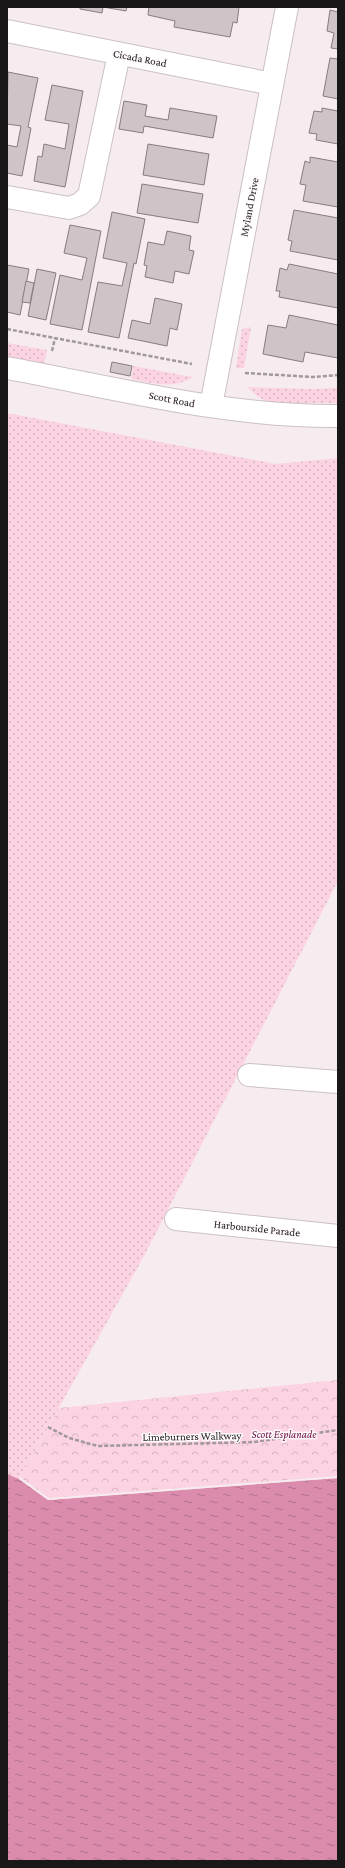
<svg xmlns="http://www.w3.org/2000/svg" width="345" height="1868" viewBox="0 0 345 1868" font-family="'Crimson Pro',serif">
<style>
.grass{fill:url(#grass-dots)}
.park{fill:url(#park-crowns)}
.water{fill:url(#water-ripples)}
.pier{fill:#f6ebef}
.building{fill:#cec3c7;stroke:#867d80}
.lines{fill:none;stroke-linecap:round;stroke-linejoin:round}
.street-casing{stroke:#cbc1c5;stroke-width:24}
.path{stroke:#a0989b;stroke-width:2.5;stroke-dasharray:4 2;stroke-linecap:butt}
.street{stroke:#fff;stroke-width:22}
.labels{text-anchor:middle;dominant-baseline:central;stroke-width:3;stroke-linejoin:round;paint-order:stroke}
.street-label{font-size:11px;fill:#1a1718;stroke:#fffafc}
.park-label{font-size:11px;font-style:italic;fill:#6b0d41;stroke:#fffafc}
</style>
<defs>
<pattern id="grass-dots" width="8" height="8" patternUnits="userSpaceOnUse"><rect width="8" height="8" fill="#fcd3e3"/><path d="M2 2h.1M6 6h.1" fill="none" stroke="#d7b4c2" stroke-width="1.8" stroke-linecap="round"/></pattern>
<pattern id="park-crowns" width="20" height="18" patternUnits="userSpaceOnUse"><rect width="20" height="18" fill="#fcd3e3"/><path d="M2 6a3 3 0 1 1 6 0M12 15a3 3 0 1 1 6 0" fill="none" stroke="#d7b4c2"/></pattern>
<pattern id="water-ripples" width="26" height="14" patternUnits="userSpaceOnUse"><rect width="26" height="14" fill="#db8cad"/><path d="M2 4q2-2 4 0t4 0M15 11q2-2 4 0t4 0" fill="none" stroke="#b1718c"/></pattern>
</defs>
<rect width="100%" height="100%" fill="#f6ebef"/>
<!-- grass -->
<g class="grass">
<path d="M251,327L244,368H236L242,329Z"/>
<path d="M7,343L47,350L44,364L7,356Z"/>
<path d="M133,366L193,377C173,390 152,383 131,379Z"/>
<path d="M247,387L314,389L338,388V403H270L257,396Z"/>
<path d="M7,413L276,464L338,458V881L144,1256L19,1479L7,1474Z"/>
</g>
<!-- park -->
<path class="park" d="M338,1380V1478L48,1500L19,1479L59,1408Z"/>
<!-- water -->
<path class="water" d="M7,1474L19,1479L48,1500L338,1478V1861H7Z"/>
<!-- pier -->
<path class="pier" d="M338,1476V1478L48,1500L19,1479L20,1477L49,1498Z"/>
<!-- building -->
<g class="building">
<path d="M80,7H127L126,11L103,7L102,13L80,9Z"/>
<path d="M149,7H239L237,23L233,22L230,37L174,27L175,21L148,15Z"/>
<path d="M330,10L338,12V49L331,48L334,33L327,31Z"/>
<path d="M330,58L338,59V99L323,96Z"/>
<path d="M8,72L38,78L28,127L31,128L22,176L7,173V145L17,147L21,126L7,124Z"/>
<path d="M52,85L83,91L65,187L34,181L38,156L42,157L44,144L65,149L69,124L45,120Z"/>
<path d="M124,101L147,105L145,116L168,120L170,108L217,116L213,138L144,126L143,133L119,129Z"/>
<path d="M322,108L338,111V144L316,140L317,134L309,133L314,111L322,112Z"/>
<path d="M148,144L209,154L204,185L143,175Z"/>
<path d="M310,157L338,162V207L303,201L306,185L300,184L305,161L310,163Z"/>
<path d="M142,184L203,194L198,223L137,213Z"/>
<path d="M294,210L338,218V260L290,251L292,241L288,240Z"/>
<path d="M112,212L145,219L136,264L134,263L119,338L88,332L98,282L122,286L127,263L103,258Z"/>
<path d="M70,225L101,231L82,330L50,324L60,275L82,280L87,258L64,253Z"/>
<path d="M167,231L191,236L189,250L194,251L189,274L175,271L173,283L145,277L147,266L144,265L148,242L164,245Z"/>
<path d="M289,264L338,274V308L279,297L280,291H276L280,268L287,270Z"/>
<path d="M7,265L29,269L20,315L7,312Z"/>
<path d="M37,269L56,273L46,320L28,316Z"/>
<path d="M26,281L34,283L30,303L22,302Z"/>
<path d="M155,298L182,304L177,330L170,328L167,346L128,338L132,320L150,324Z"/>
<path d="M289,315L338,325V358L305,352L303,362L263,354L268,325L286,328Z"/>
<path d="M112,362L132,366L130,376L110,372Z"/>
</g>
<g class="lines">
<!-- street casing -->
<g class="street-casing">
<g id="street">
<path d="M7,31L272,84"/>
<path d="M7,197L69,208L80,204L89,196L119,54"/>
<path d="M7,368C116,388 226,417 338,416"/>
<path d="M211,406L287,7"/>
<path d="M249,1075L338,1082"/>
<path d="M176,1219L338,1236"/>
</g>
</g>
<!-- path -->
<g class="path">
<path d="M7,329L192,364"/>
<path d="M52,351L55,338"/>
<path d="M245,373L313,377L338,375"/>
<path d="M48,1427L69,1438L98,1446L254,1442L338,1430"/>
</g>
<!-- street -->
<use href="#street" class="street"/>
</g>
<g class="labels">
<!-- street labels -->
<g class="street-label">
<text transform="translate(140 58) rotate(11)">Cicada Road</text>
<text transform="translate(249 207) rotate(-79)">Myland Drive</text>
<text transform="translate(172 399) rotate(11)">Scott Road</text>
<text transform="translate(257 1228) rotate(6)">Harbourside Parade</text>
<text transform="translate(192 1436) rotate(-1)">Limeburners Walkway</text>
</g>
<!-- park labels -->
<g class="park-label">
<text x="284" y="1434">Scott Esplanade</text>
</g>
</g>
<!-- border -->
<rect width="345" height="1868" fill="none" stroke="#1a1718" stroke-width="16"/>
</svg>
